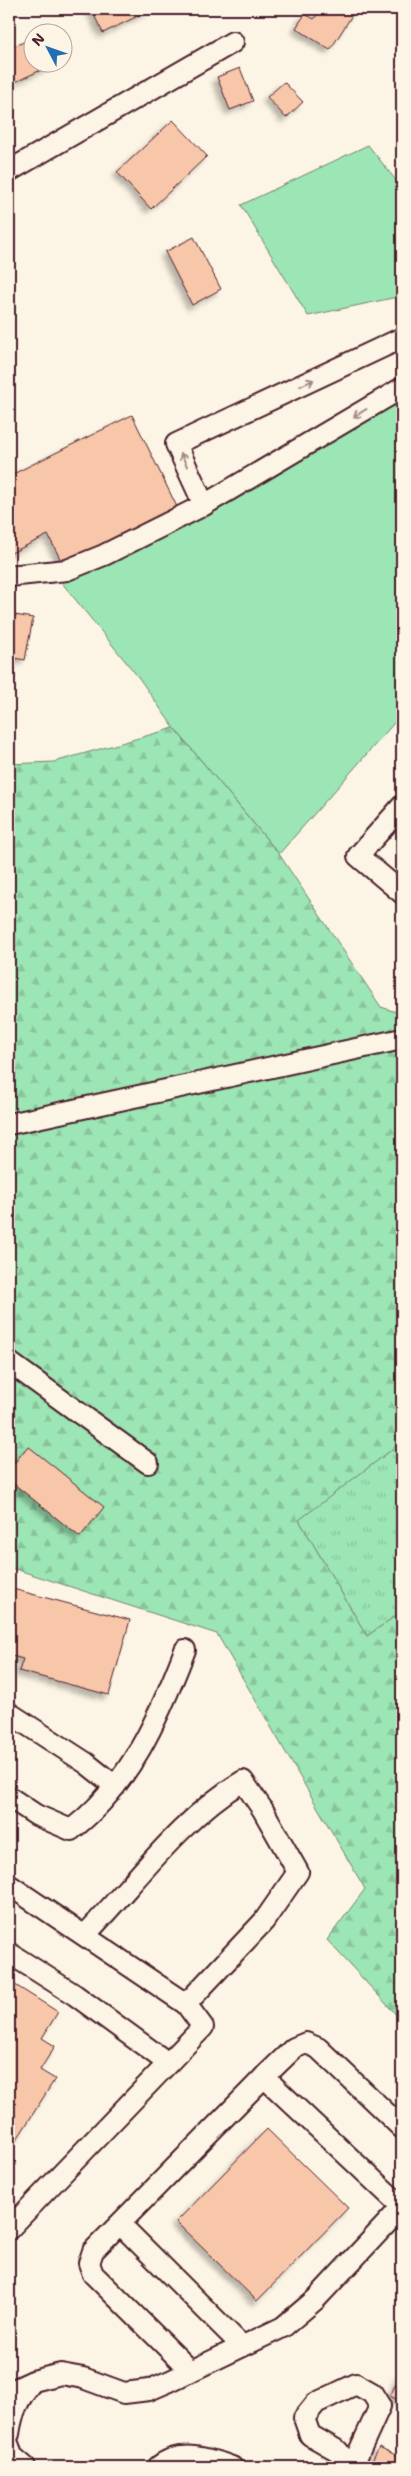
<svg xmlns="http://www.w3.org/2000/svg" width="411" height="2476" viewBox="0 0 411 2476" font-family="'Shantell Sans',sans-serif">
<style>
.grass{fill:#9ce5b4;stroke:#738270}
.forest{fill:url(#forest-firs);stroke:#738270}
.park{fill:url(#park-tufts);stroke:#738270}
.building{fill:#f8c6a9;stroke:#4a1f2b;filter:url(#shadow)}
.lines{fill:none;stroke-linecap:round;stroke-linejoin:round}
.minor-casing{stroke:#4a1f2b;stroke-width:24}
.minor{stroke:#fcf5e5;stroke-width:20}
.oneway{stroke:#a38a88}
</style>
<defs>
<pattern id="forest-firs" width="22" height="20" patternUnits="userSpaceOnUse" patternTransform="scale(1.25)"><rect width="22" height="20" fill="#9ce5b4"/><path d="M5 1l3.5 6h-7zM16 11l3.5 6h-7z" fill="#88c49b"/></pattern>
<pattern id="park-tufts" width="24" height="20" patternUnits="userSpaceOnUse" patternTransform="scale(1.25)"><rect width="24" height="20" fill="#9ce5b4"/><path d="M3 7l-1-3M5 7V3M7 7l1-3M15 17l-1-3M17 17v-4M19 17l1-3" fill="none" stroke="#88c49b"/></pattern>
<filter id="shadow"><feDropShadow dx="-4.5" dy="4.5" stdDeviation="2.5" flood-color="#0004"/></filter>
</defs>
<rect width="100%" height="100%" fill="#fcf5e5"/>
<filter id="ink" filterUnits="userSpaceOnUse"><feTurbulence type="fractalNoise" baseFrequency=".02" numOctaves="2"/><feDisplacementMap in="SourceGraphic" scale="10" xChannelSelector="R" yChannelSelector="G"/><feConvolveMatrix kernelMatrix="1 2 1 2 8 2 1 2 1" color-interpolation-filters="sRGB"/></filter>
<g filter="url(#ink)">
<!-- grass -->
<g class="grass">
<path d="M368,145L402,188V296L308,316L241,205Z"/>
<path d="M402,398V714L279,854L174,728L139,678L62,583Z"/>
</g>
<!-- forest -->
<path class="forest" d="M174,728L279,854L381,1007L402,1014V1442L300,1521L367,1636L402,1611V2021L327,1940L365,1889L217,1634L9,1567V764L54,762Z"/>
<!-- park -->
<path class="park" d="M402,1442V1611L367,1636L299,1520Z"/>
<!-- building -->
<g class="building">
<path d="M91,9H150V10L103,33Z"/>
<path d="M321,9H356L330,50L296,28L305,14L314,19Z"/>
<path d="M54,28L56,32H43Z"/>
<path d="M32,38V62H58L9,85V49Z"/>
<path d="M62,46L68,58L62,60Z"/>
<path d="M240,68L253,101L230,110L217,77Z"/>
<path d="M284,82L303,102L286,118L267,97Z"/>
<path d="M173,120L207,156L151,209L117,172Z"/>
<path d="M194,237L221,289L192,305L165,252Z"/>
<path d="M132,415L178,509L64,566L48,535L9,554V476Z"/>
<path d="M9,614L33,618L25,660L9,657Z"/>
<path d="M28,1446L104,1507L80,1537L9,1480V1470Z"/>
<path d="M9,1588L130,1620L109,1695L19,1671L23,1659L9,1655Z"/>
<path d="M9,1981L58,2012L42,2038L55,2046L40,2070L55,2079L9,2152Z"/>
<path d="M267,2129L348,2208L257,2301L176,2222Z"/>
<path d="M402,2371V2402L390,2396Z"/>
<path d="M379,2447L402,2458V2467H369Z"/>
</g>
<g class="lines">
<!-- minor casing -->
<g class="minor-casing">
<g id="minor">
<path d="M9,171L233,42"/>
<path d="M204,505L176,444L402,338"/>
<path d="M9,576L67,570L104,555L204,505L402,388"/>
<path d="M402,806L358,856L402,893"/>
<path d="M9,1124L402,1039"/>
<path d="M9,1362L148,1463"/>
<path d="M9,1713L86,1763L115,1786"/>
<path d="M9,1797L36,1815L71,1830C130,1785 159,1717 185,1650"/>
<path d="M9,1885L186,2004L203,2027L9,2229"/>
<path d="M85,1935C135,1883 181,1818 243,1781L263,1810L298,1872L264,1921L186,2004"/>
<path d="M9,1953L75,1995L168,2063"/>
<path d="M264,2077L294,2048L306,2043L318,2048L402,2128"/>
<path d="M120,2224L242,2346"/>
<path d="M191,2371L93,2274L89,2263L93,2251L264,2077L402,2207"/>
<path d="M9,2392L33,2381L61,2374L83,2378L124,2393L149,2390L170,2381L283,2327L316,2299L402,2207"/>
<path d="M9,2434C12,2413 18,2399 32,2382"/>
<path d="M9,2446L12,2456L25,2467"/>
<path d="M158,2467C180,2449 208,2458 232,2467"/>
<path d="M350,2467L338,2451L310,2435L304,2418L316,2403L356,2384L372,2393L380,2406L352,2467"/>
</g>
</g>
<!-- minor -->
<use href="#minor" class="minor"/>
</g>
<!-- one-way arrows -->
<defs><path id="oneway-shaft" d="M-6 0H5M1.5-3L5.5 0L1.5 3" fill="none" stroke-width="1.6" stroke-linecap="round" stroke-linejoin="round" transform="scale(1.25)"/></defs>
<g class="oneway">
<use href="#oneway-shaft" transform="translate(307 383) rotate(-25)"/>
<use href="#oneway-shaft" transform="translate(360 413) rotate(149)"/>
<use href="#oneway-shaft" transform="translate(184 460) rotate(-115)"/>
</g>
</g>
<!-- margin -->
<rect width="411" height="2476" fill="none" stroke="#fcf5e5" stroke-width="30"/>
<rect x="15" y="15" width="381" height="2446" fill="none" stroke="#4a1f2b" stroke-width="2" filter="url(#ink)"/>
<!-- north arrow -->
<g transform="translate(48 48) rotate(311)"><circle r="24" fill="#fcf5e5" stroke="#b59f9b"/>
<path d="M0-4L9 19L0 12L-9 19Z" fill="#1f6fb2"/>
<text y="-8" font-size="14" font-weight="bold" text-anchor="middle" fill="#4a1f2b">N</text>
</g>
</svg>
